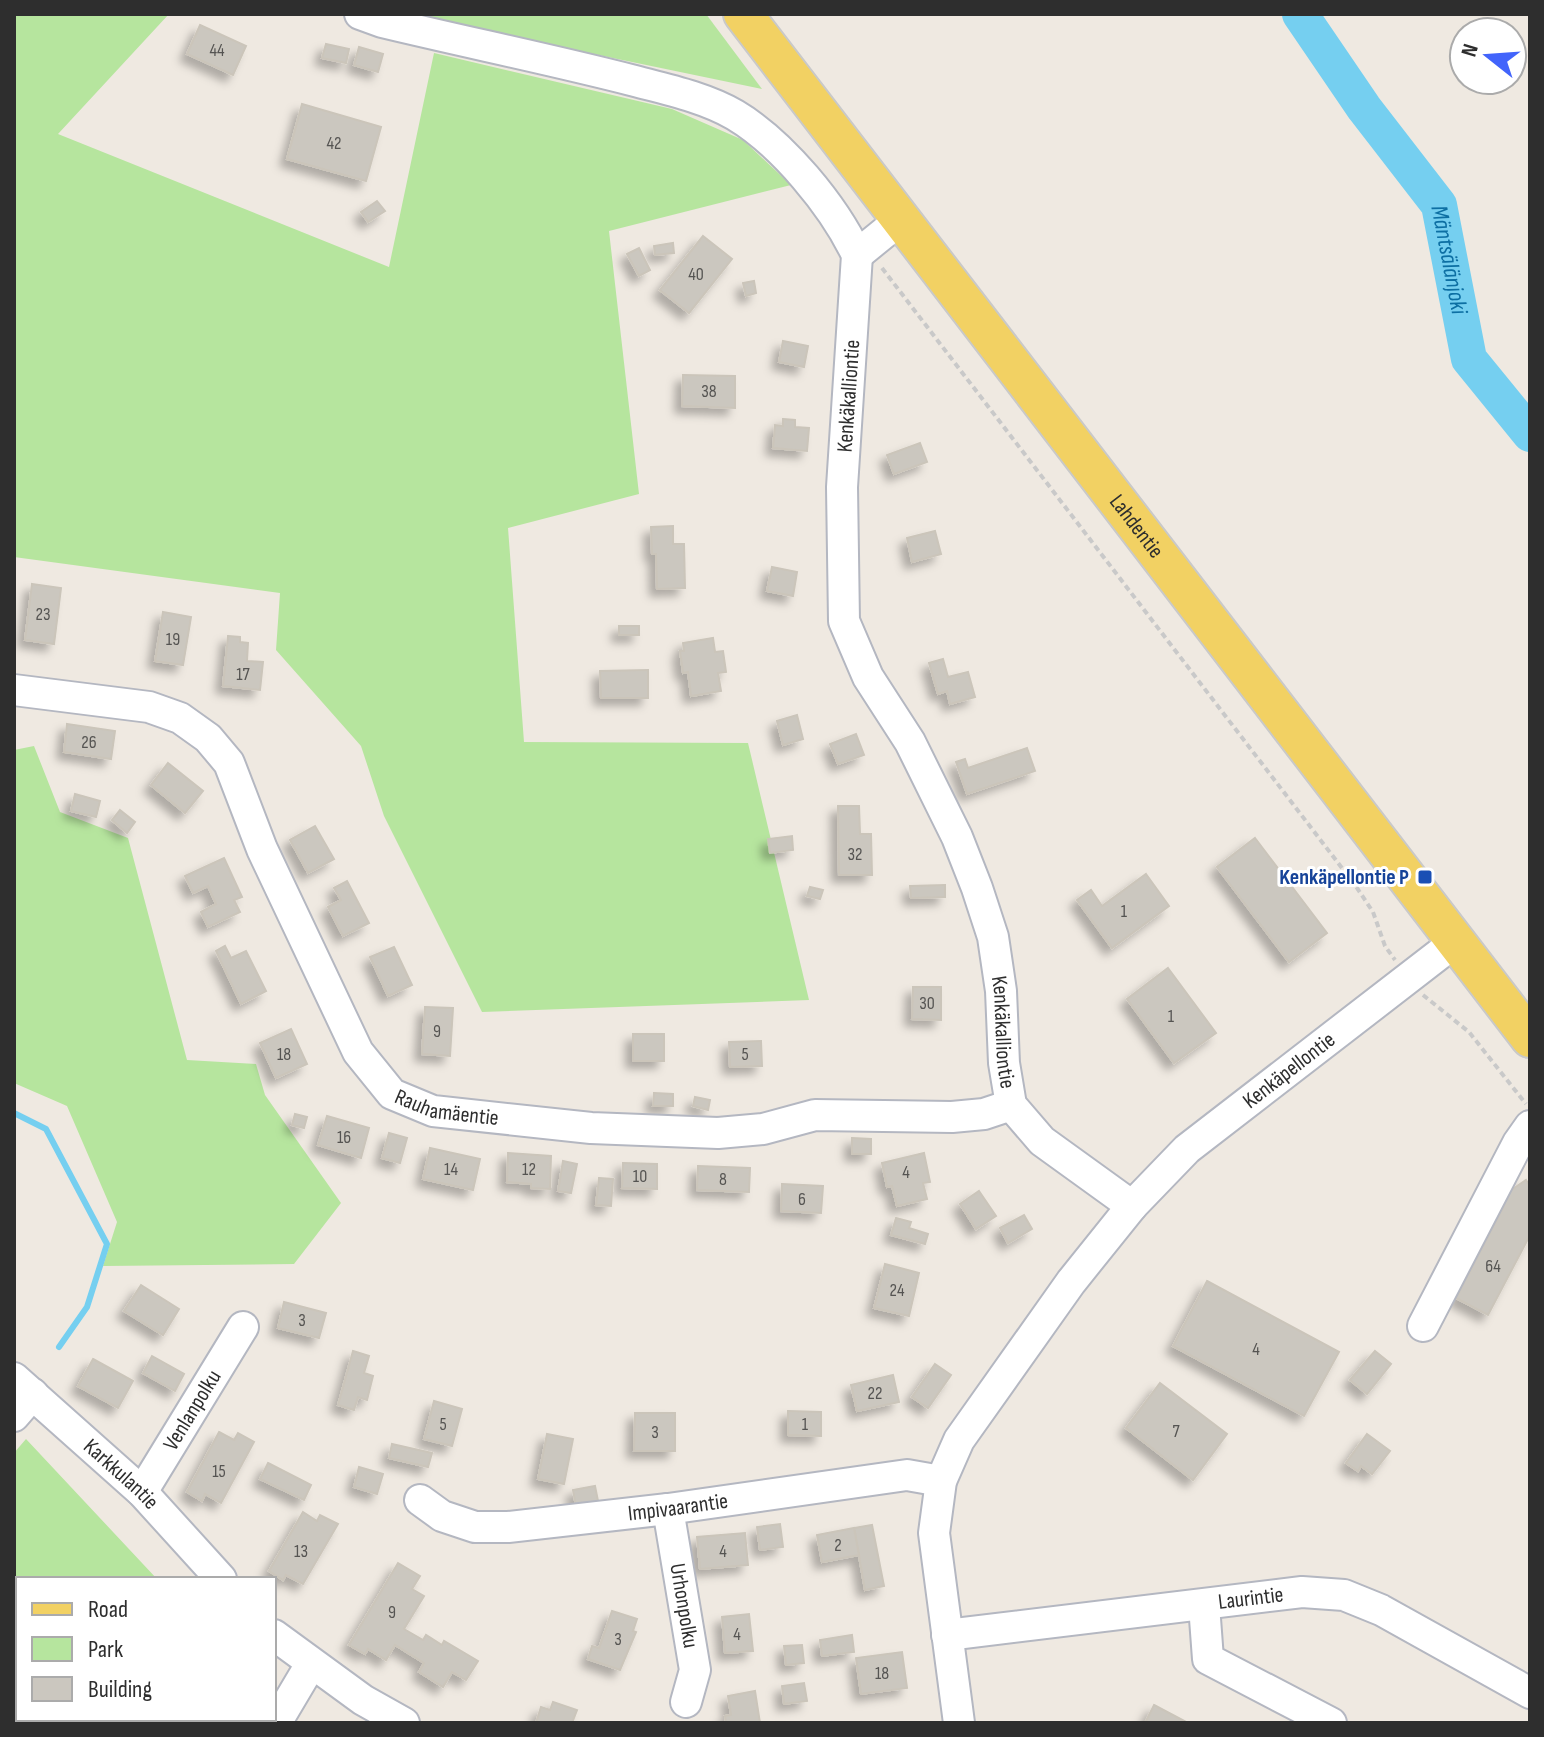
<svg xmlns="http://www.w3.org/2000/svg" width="1544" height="1737" viewBox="0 0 1544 1737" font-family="'Sofia Sans Condensed',sans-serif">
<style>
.green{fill:#b6e59e}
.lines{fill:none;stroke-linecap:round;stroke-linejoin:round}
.stream{stroke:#75cff0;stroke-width:6}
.river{stroke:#75cff0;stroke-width:36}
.building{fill:#cbc7bf;stroke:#cbc5ba;stroke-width:2;filter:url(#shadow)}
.minor-casing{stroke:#b4b7c1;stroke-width:34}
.major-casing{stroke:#c9c9c9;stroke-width:42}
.path{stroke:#c9c9c9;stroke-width:4;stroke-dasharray:6 4;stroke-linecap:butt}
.minor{stroke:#fff;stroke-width:30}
.major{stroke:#f2d163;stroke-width:38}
.transit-dot{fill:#1a4fb4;stroke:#fff;stroke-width:3}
.labels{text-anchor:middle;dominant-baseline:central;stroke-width:6;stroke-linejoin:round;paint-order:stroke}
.number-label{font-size:18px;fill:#555452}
.street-label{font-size:22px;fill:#2e2e2e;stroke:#fff}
.transit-label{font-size:22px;font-weight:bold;fill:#164399;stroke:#fff;text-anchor:end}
.water-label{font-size:24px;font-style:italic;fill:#0d6fa3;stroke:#fff}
</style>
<defs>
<filter id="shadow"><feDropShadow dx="-7" dy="7" stdDeviation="4" flood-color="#0004"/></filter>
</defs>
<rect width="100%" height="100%" fill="#efe9e1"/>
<!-- green -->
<g class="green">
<path d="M14,14H169L58,134L389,267L434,53L672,109L743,140L791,185L609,231L639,494L508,528L524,742L748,743L809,1000L482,1012L384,816L361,746L276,650L280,593L14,557Z"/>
<path d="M405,14H706L762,89L415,17Z"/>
<path d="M34,746L60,812L128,838L187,1060L256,1064L265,1095L341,1203L294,1264L103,1266L117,1222L67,1106L14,1083V750Z"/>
<path d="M26,1439L157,1579H18V1719H87L85,1723H14V1453Z"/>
</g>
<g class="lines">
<!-- stream -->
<path class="stream" d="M14,1113L46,1129L107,1244L87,1307L59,1347"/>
<!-- river -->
<path class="river" id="s1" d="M1300,14L1364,108L1439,205L1469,359L1530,434"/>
</g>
<!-- building -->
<g class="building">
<path d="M200,25L246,46L233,75L187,54Z"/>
<path d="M326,44L349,49L346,63L322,58Z"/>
<path d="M359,47L383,54L378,72L354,65Z"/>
<path d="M302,104L381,127L366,181L287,159Z"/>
<path d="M377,201L385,211L368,222L361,212Z"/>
<path d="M703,236L732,259L689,313L660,290Z"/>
<path d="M673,243L674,253L655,255L654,246Z"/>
<path d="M639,248L650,270L639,276L627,254Z"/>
<path d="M754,281L756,293L746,296L743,283Z"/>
<path d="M783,341L808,346L804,367L779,362Z"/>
<path d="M683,375L735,376V408L682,406Z"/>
<path d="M783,419L795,420V427L809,428L807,451L773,448L775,425L783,426Z"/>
<path d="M920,443L927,462L894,474L887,455Z"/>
<path d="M673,526V544H684L685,588L657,589L656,554H652L651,527Z"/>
<path d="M935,531L941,554L912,562L907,538Z"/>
<path d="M772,567L797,572L793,596L767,591Z"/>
<path d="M32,584L61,588L54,644L25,640Z"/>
<path d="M163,612L191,617L183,665L155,661Z"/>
<rect x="619" y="626" width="20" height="9"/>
<path d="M228,636L240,637V642L248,643L247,661L263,662L260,690L223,686Z"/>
<path d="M713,638L715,652L723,651L726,672L718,673L721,691L691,696L688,672L683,673L680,651H684L683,643Z"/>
<path d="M943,659L948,677L968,672L975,697L950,704L947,691L938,694L929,663Z"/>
<path d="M648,670V698H601L600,671Z"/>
<path d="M797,715L803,739L783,745L777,721Z"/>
<path d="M67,724L115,731L111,759L64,752Z"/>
<path d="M856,734L864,755L838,764L830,744Z"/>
<path d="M1027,748L1035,771L967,794L956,762L965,759L968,768Z"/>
<path d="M168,763L203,791L185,813L151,785Z"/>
<path d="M75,794L100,801L96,817L71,811Z"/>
<path d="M838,806H859L860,834H871L872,875H839Z"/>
<path d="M120,810L135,822L127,833L112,820Z"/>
<path d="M315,826L334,859L308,873L290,840Z"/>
<path d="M792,836L793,850L770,853L768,839Z"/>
<path d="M1255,838L1327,933L1289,962L1217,867Z"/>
<path d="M224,858L242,897L234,900L240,912L208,927L201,912L216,904L208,886L193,893L185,876Z"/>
<path d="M1146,874L1169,906L1112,948L1077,900L1091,890L1102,906Z"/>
<path d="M347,881L369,923L343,936L328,907L341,900L334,888Z"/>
<path d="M945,885V897L911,898L910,886Z"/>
<path d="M810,887L823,890L820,899L807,896Z"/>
<path d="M225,946L231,958L246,951L266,991L241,1004L216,951Z"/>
<path d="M394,947L412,985L388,996L370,957Z"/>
<path d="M1168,968L1216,1033L1174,1063L1127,999Z"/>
<path d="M913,987H941V1020L912,1019Z"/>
<path d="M425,1007L453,1008L450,1056L422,1054Z"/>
<path d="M291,1029L307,1064L276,1078L260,1043Z"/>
<rect x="633" y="1034" width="31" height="27"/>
<path d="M761,1041L762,1066L730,1067L729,1042Z"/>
<path d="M654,1093L673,1094V1106H653Z"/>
<path d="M695,1097L710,1100L708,1110L693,1106Z"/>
<path d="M295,1114L307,1117L304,1128L292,1125Z"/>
<path d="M327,1116L369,1128L361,1158L318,1145Z"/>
<path d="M389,1133L407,1138L400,1163L382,1158Z"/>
<path d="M852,1138L871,1139V1154H852Z"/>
<path d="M430,1148L480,1159L473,1190L423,1179Z"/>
<path d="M508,1153L551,1156L550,1189L531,1188V1184L507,1182Z"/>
<path d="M924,1153L930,1182L923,1183L927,1199L897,1206L892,1186L887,1187L882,1163Z"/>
<path d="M563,1161L577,1164L571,1193L558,1191Z"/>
<path d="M623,1163L657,1164V1189L622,1188Z"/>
<path d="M698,1166L750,1168L749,1192L697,1190Z"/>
<path d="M599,1178L613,1179L611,1206L596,1205Z"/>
<path d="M1526,1180L1530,1186V1235L1488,1315L1456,1298L1504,1206L1507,1193Z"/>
<path d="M782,1184L823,1186L821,1213L781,1211Z"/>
<path d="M979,1191L996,1216L976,1229L960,1204Z"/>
<path d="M1024,1215L1032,1229L1008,1243L1000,1228Z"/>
<path d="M896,1218L911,1222L909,1228L928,1234L925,1244L891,1235Z"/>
<path d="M885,1264L919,1273L909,1316L874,1308Z"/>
<path d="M1207,1281L1339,1352L1304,1416L1173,1346Z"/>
<path d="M141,1285L179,1309L163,1335L124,1311Z"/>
<path d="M284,1302L326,1313L319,1338L278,1328Z"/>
<path d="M353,1351L369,1356L364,1373L373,1376L367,1400L358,1397L354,1410L338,1405Z"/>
<path d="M1375,1351L1391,1364L1367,1394L1350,1380Z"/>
<path d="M152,1356L184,1374L175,1391L143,1373Z"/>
<path d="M93,1359L133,1381L118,1408L78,1386Z"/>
<path d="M935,1364L951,1375L928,1408L912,1397Z"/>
<path d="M893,1375L899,1402L857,1411L851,1385Z"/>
<path d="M1160,1383L1227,1434L1193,1480L1126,1428Z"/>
<path d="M434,1401L462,1409L452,1446L424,1439Z"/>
<path d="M788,1411L821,1412V1436L788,1435Z"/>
<path d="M635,1413H675V1451H634Z"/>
<path d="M219,1432L234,1440L238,1433L254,1442L221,1503L205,1494L202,1501L187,1492Z"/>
<path d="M547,1434L573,1439L564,1484L538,1479Z"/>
<path d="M1367,1434L1390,1451L1372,1474L1361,1466L1358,1471L1346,1463Z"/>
<path d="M392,1444L432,1453L428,1467L389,1458Z"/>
<path d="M268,1463L311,1485L304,1500L260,1479Z"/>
<path d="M359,1467L383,1474L377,1494L354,1487Z"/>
<path d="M595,1486L598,1501L576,1506L573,1490Z"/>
<path d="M303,1512L317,1521L320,1515L338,1524L303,1584L286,1575L283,1580L269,1571Z"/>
<path d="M780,1524L783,1547L760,1550L757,1527Z"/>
<path d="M872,1525L884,1586L865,1590L854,1528Z"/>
<path d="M854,1528L859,1555L822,1562L817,1535Z"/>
<path d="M745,1533L748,1565L700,1569L697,1537Z"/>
<path d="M398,1563L420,1576L412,1589L424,1596L404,1629L423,1640L426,1635L442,1645L444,1641L478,1661L466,1680L452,1672L443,1687L419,1672L424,1663L395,1645L386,1660L368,1649L365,1654L349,1645Z"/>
<path d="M612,1611L637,1619L633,1631L636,1632L620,1670L588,1659L592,1646L599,1648Z"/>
<path d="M749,1614L753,1651L725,1653L722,1617Z"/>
<path d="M852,1635L854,1652L822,1656L820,1640Z"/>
<path d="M802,1645L804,1663L786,1665L784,1646Z"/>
<path d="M902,1652L907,1688L861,1694L856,1658Z"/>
<path d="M804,1683L807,1701L784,1704L782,1686Z"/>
<path d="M755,1691L760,1723H726L725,1716L731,1715L728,1696Z"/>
<path d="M553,1702L577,1710L572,1723H536L541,1707L550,1710Z"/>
<path d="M1154,1705L1188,1723H1145Z"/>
<path d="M120,1719H180L187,1723H127Z"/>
<path d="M238,1719H256L254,1723H236Z"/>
</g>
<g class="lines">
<!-- minor casing -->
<g class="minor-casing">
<g id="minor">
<path id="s2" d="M360,14L382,22C465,42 549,59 631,80C665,89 704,97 735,115C782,143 834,206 857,255L842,487L844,621L868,677L910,742L957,837L977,888L993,937L1001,991L1004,1063L1011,1105L1042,1141L1132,1206L1071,1282L959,1440L941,1481L934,1533L959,1723"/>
<path d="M857,255L900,220"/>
<path id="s3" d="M14,690L149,707L180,718L208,738L229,763L262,849L358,1052L392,1094L433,1111L591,1128L718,1133L763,1129L815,1115L952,1117L984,1114L1011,1105"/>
<path id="s4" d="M1132,1206L1187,1149L1455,942"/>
<path d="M1423,1326L1518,1143L1530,1126"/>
<path id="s5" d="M14,1378L142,1492L221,1579"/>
<path d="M14,1416L33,1394"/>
<path id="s6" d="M142,1492L243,1327"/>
<path id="s7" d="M420,1500L442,1516L475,1527H508L668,1509L907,1475L941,1481"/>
<path id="s8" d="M668,1509L695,1670L686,1702"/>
<path d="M1204,1605L1208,1659L1331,1723"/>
<path d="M274,1635L363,1700L404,1723"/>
<path id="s9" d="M947,1635L1302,1592L1344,1595L1381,1610L1530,1693"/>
<path d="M276,1723L311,1664"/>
</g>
</g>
<!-- major casing -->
<g class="major-casing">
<g id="major">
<path id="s10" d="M743,14L1530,1038"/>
</g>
</g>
<!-- path -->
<g class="path">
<path d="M882,268L1355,885L1373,912L1385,946L1395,960"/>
<path d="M1423,995L1469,1032L1526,1104"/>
</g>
<!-- minor -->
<use href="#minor" class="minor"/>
<!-- major -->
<use href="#major" class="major"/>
</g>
<!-- markers -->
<rect class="transit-dot" x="1417" y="869" width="16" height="16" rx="4"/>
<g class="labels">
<!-- number labels -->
<g class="number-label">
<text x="217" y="50">44</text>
<text x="334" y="143">42</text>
<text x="696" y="274">40</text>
<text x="709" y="391">38</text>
<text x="43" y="614">23</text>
<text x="173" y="639">19</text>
<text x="243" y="674">17</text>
<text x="89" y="742">26</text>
<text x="855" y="854">32</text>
<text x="1124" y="911">1</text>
<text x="927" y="1003">30</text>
<text x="1171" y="1016">1</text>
<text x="437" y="1031">9</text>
<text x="284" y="1054">18</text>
<text x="745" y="1054">5</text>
<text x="344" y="1137">16</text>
<text x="451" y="1169">14</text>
<text x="529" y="1169">12</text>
<text x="906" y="1172">4</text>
<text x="640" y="1176">10</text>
<text x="723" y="1179">8</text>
<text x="802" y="1199">6</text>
<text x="1493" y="1266">64</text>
<text x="897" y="1290">24</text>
<text x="302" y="1320">3</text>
<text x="1256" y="1349">4</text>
<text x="875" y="1393">22</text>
<text x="443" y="1424">5</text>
<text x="805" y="1424">1</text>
<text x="1176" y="1431">7</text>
<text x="655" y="1432">3</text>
<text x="219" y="1471">15</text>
<text x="838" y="1545">2</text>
<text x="301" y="1551">13</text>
<text x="723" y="1551">4</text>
<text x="392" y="1612">9</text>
<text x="737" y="1634">4</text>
<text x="618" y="1639">3</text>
<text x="882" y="1673">18</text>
</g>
<!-- street labels -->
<g class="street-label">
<text transform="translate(849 396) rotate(-86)">Kenkäkalliontie</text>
<text stroke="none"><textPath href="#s10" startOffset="646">Lahdentie</textPath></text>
<text stroke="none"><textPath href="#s2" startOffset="1390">Kenkäkalliontie</textPath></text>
<text stroke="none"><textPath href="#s4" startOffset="208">Kenkäpellontie</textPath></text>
<text stroke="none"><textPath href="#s3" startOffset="664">Rauhamäentie</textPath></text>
<text stroke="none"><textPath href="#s6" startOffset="96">Venlanpolku</textPath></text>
<text stroke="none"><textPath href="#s5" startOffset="144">Karkkulantie</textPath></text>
<text stroke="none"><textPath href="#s7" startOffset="266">Impivaarantie</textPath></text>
<text stroke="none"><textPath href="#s9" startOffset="306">Laurintie</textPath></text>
<text stroke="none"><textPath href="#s8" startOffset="98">Urhonpolku</textPath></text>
</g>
<!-- transit labels -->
<g class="transit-label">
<text x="1409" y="877">Kenkäpellontie P</text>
</g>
<!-- water labels -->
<g class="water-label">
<text stroke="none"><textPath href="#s1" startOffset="292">Mäntsälänjoki</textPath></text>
</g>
</g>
<!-- border -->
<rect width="1544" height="1737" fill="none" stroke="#2e2e2e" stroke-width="32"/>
<!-- legend -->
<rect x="16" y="1577" width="260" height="144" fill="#ffffff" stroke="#ababab" stroke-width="2"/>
<rect x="32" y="1603" width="40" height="12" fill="#f2d163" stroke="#ababab" stroke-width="2"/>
<text x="88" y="1617" font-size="24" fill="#2e2e2e">Road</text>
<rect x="32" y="1637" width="40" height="24" fill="#b6e59e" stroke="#ababab" stroke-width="2"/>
<text x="88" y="1657" font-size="24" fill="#2e2e2e">Park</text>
<rect x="32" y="1677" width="40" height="24" fill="#cbc7bf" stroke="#ababab" stroke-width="2"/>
<text x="88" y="1697" font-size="24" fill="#2e2e2e">Building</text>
<!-- north arrow -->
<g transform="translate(1488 56) rotate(287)"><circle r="38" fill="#ffffff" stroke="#ababab" stroke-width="2"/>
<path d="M0-6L14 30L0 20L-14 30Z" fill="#4264fb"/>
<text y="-12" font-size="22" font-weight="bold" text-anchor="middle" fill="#2e2e2e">N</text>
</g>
</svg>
